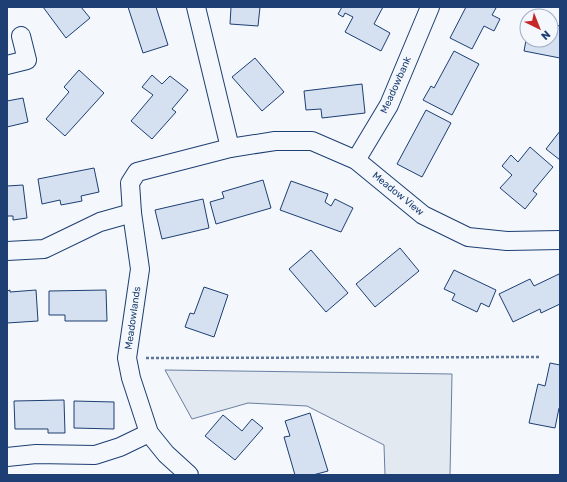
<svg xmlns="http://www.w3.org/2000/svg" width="567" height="482" viewBox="0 0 567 482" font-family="Rubik,sans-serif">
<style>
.green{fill:#e3e9f0;stroke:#687fa3}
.building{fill:#d5e0f0;stroke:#1d3f73}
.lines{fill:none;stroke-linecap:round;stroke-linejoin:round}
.minor-casing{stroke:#1d3f73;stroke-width:20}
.path{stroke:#5e769c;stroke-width:2.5;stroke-dasharray:3 2;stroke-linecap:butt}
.minor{stroke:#f4f7fb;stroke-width:18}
.labels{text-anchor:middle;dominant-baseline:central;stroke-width:3;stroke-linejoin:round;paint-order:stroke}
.street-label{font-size:10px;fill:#1d3f73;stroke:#f4f7fb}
</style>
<rect width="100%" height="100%" fill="#f4f7fb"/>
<!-- green -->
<path class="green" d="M165,370L452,374L450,475H385L384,445L307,406L248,403L192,419Z"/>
<!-- building -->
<g class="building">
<path d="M43,7H81L90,18L66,38Z"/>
<path d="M128,7H156L168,45L143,53Z"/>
<path d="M231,7H260L258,26L230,24Z"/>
<path d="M342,7H383L374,24L390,33L381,51L345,32L353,17L345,13L343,17L338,14Z"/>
<path d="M466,7H494L496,8L492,15L500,19L494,31L484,26L472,49L450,38Z"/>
<path d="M551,24L560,26V58L524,51L527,35V40H551Z"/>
<path d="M454,51L479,64L452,115L423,100L431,86L434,88Z"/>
<path d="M255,58L284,92L262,111L232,77Z"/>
<path d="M79,70L104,93L65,136L46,119L69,92L64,87Z"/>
<path d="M152,75L162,84L170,76L188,90L172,109L176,112L152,139L131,121L153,95L142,87Z"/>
<path d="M362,84L365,113L322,118L321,109L306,110L304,91Z"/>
<path d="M23,98L28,122L7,127V101Z"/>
<path d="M426,110L451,123L422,177L397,164Z"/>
<path d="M560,131V160L546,149Z"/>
<path d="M530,147L553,167L533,191L537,194L525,209L500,188L512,175L502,166L511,155L518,162Z"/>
<path d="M94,168L99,192L81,196L82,201L61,205L60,200L42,204L38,179Z"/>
<path d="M263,180L271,208L216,224L210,202L224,198L222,192Z"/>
<path d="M291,181L328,194L325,202L331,206L335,199L353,208L341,232L280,210Z"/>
<path d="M23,185L27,218L13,220V216H7V186Z"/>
<path d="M203,199L209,228L162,239L155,210Z"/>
<path d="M400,248L419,271L375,307L356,284Z"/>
<path d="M311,250L348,293L326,312L289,269Z"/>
<path d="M454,270L496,290L489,307L481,303L477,312L452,300L455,294L444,289Z"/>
<path d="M559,274L560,278V304L541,313L540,309L513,322L499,294L530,279L534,286Z"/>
<path d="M204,287L228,295L214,337L185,327L190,313L194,314Z"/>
<path d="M10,290V292L36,290L38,321L7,323V291Z"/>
<path d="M106,290L107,321H65V315H49V291Z"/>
<path d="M550,363L560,365V408H559L555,428L529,423L538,384L545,386Z"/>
<path d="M64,400L65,433H48V429H15L14,401Z"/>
<path d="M74,401L114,402V429L74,428Z"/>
<path d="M310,413L328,471L313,475H295L284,437L290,436L285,421Z"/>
<path d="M223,415L242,431L252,419L263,428L235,460L205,436Z"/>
</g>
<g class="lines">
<!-- minor casing -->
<g class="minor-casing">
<g id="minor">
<path d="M196,7L230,148"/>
<path d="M7,65L27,60L21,36"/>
<path d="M356,160L389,105L430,7"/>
<path d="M7,251L44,249L100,222L132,213"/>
<path d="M7,457L36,454L95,455L120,447L149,433"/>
<path d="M189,475L166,454L149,433L131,378L127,358L140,269L132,213L130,183L137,172L230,148L275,141H312L356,160L423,215L468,237L507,241L560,240"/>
</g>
</g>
<!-- path -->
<path class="path" d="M146,358L540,357"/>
<!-- minor -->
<use href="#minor" class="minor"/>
</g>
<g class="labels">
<!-- street labels -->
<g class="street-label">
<text transform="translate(396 85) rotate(-66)">Meadowbank</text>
<text transform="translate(398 194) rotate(39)">Meadow View</text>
<text transform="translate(133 318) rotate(-82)">Meadowlands</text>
</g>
</g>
<!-- border -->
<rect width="567" height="482" fill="none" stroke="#1d3f73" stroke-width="16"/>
<!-- north arrow -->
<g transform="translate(539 28) rotate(137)"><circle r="19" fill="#f4f7fb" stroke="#9eadc5"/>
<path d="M0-3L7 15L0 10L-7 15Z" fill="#c62828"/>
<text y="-6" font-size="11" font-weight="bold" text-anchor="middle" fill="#1d3f73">N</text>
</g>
</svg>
